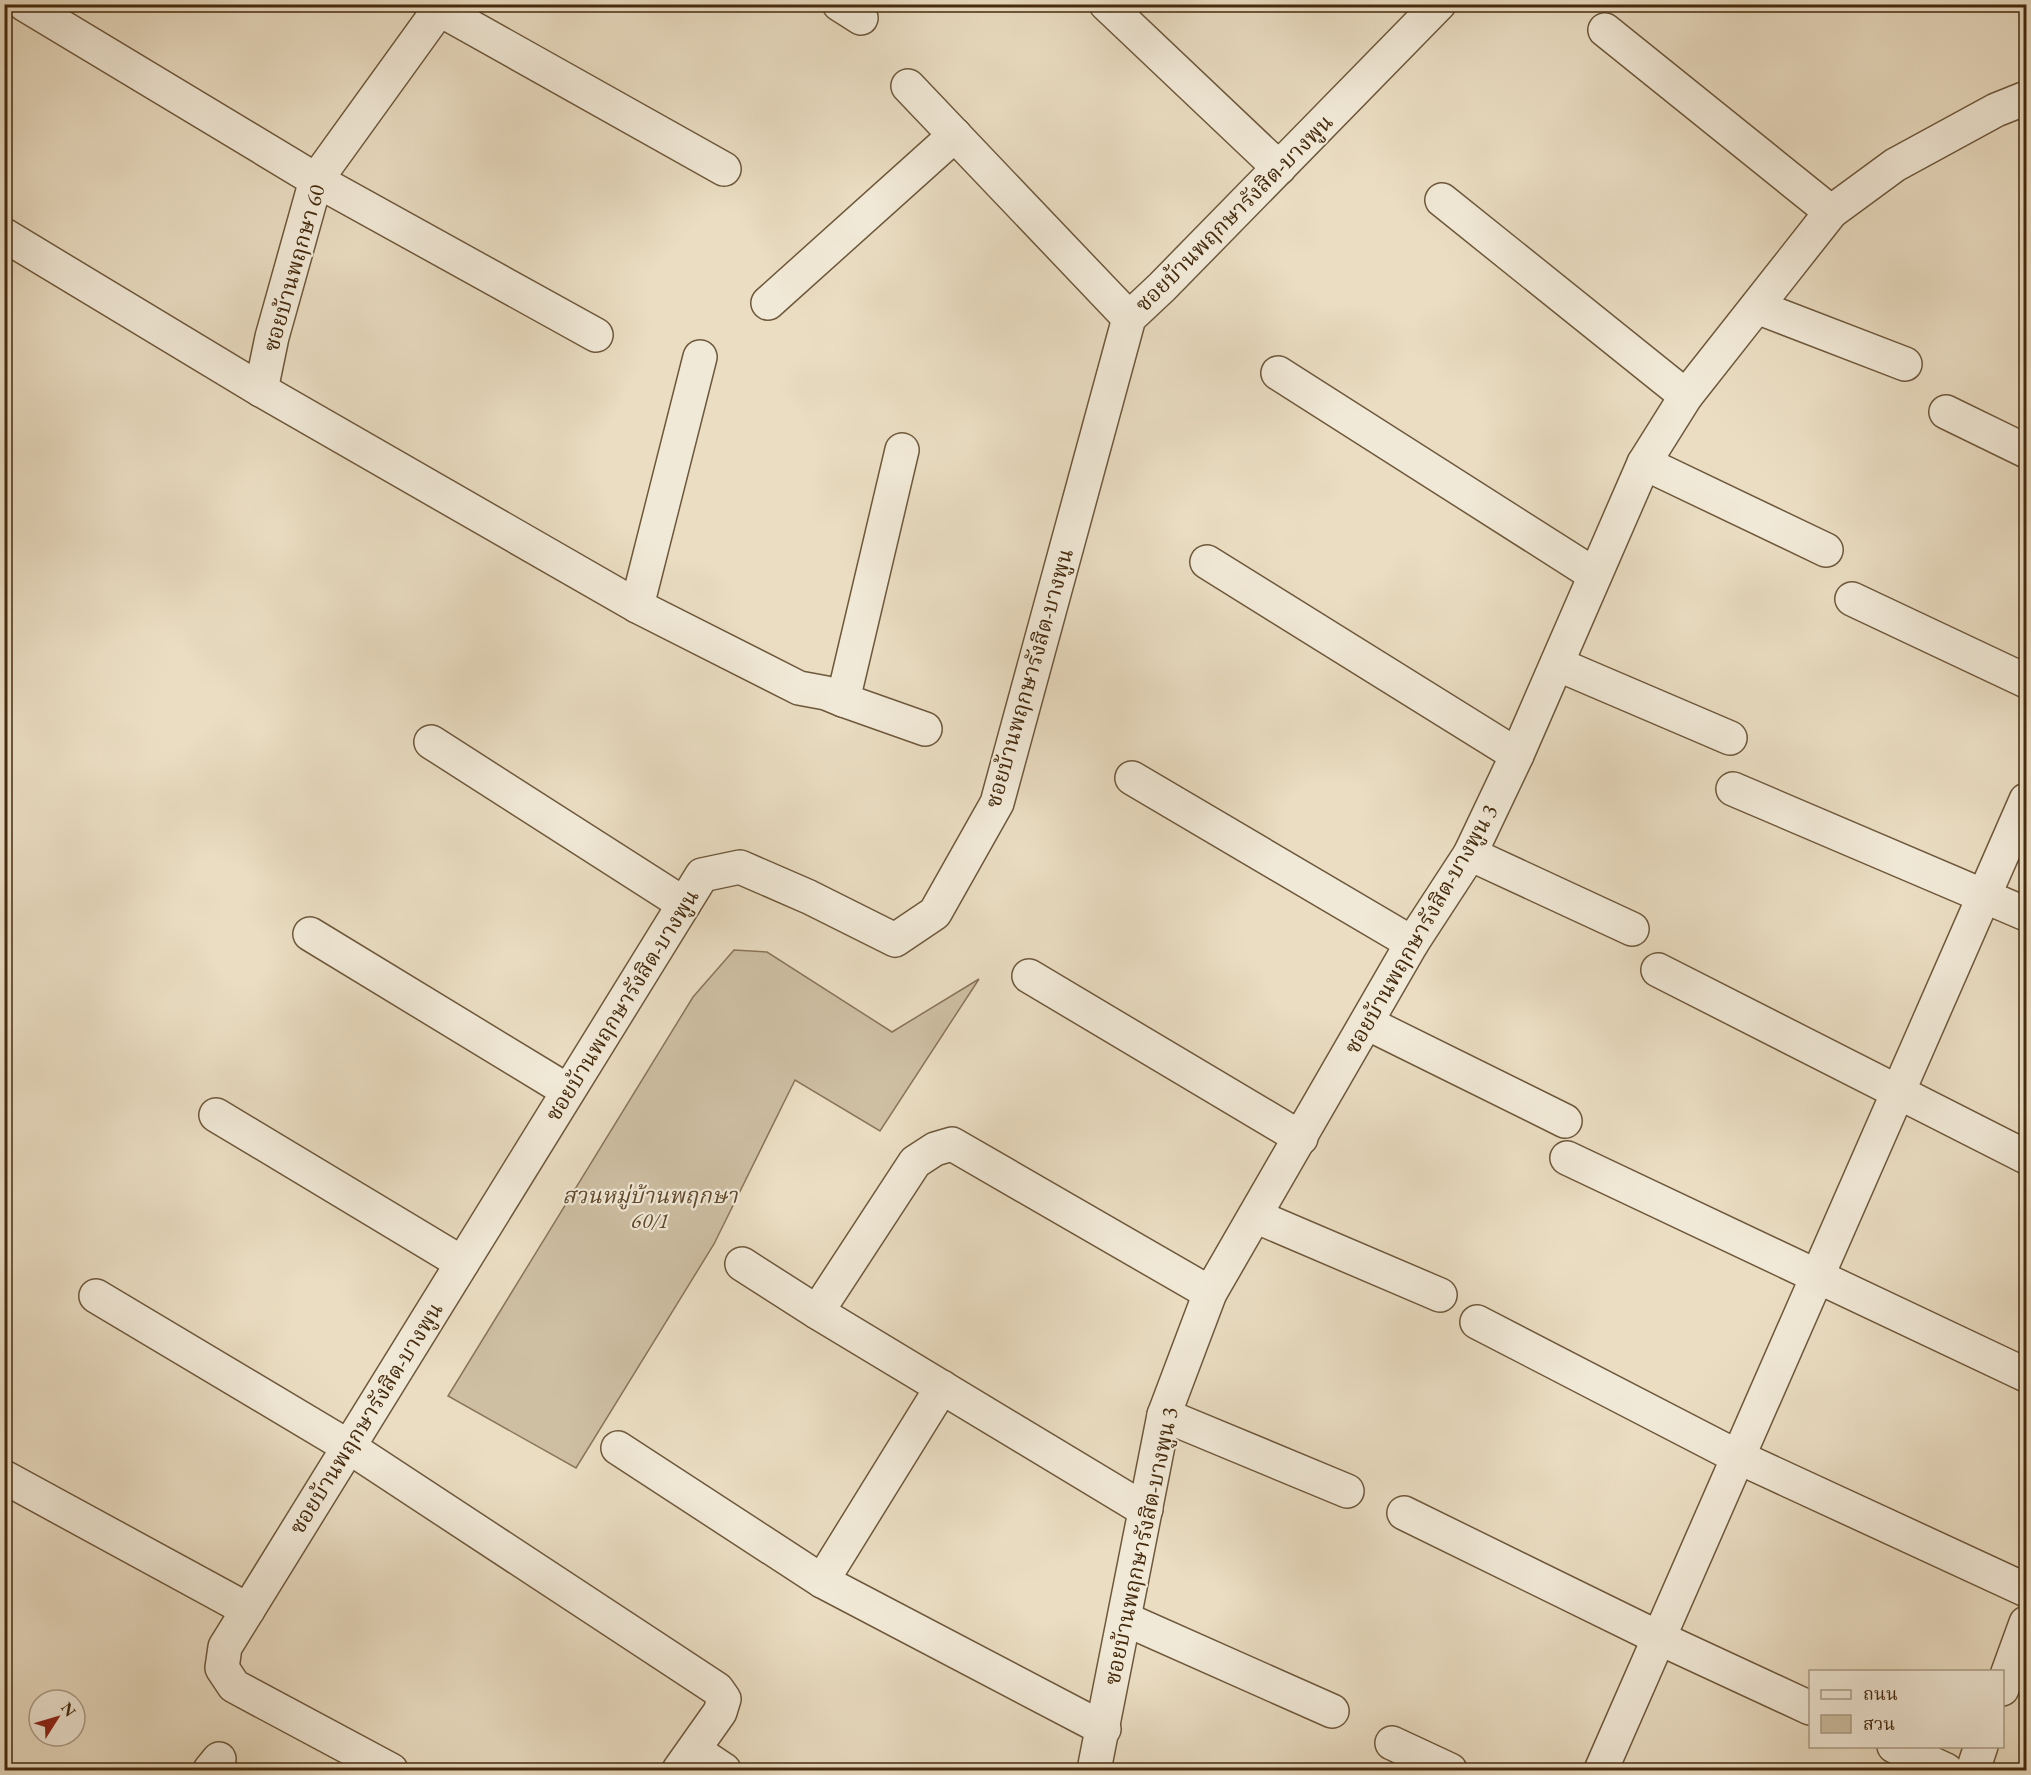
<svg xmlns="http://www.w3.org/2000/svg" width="2031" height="1775" viewBox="0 0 2031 1775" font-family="'EB Garamond','Noto Serif Thai',serif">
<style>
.green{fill:#cebfa3;stroke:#8a7558;stroke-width:1.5}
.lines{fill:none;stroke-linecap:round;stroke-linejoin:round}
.minor-casing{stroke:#6e583b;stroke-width:36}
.minor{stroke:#f1e9d7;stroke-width:33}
.labels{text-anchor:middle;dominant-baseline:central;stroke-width:4.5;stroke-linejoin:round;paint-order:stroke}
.street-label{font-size:22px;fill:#452b0e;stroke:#f1e9d7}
.park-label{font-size:22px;font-style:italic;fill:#60492c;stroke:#f1e9d7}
</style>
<rect width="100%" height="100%" fill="#eaddc2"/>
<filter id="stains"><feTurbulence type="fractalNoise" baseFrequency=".00333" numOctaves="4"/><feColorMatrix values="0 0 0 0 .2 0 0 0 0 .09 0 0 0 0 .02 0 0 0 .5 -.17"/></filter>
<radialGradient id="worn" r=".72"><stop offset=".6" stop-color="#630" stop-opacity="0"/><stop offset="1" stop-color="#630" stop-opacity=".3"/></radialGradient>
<!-- green -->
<path class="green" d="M734,950L767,952L892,1032L979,979L880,1131L795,1080L714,1244L576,1468L448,1396L693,997Z"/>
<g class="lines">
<!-- minor casing -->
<g class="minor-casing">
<g id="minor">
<path d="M24,4L316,180L596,335"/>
<path d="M430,4L724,169"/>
<path d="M839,4L861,18"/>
<path d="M1106,4L1279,168"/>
<path d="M1605,30L1831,212"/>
<path d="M908,86L1129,318"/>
<path d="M1442,200L1686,396"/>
<path d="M4,235L261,390L637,606L799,688L826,693L843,700L902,450"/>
<path d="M768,303L955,135"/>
<path d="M1757,307L1905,364"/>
<path d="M1278,373L1595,575"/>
<path d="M261,390L272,337L316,180L443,4"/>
<path d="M1946,412L2026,451"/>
<path d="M1644,463L1826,550"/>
<path d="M1207,562L1517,755"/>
<path d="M1852,599L2026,681"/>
<path d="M637,606L700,357"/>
<path d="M1557,664L1730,738"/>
<path d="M843,700L925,729"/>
<path d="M431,742L684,904"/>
<path d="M1132,778L1412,943"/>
<path d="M1733,789L2026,914"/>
<path d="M1470,854L1632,929"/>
<path d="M310,934L568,1091"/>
<path d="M1658,970L2026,1157"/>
<path d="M1029,976L1301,1138"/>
<path d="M1367,1023L1565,1121"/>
<path d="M216,1115L462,1263"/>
<path d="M1567,1158L2026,1375"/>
<path d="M1255,1216L1440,1295"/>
<path d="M742,1264L817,1312"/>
<path d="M96,1296L349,1447L717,1689L724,1699L720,1712L679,1770"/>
<path d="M1477,1322L1738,1457L2026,1590"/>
<path d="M1164,1415L1347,1491"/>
<path d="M618,1448L822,1581L1104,1729"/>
<path d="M4,1477L248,1610"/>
<path d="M1146,1509L1137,1505L817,1312L915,1162L935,1149L952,1144L1210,1293"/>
<path d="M1404,1513L1659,1638L1810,1708"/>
<path d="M822,1581L942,1387"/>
<path d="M1125,1619L1332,1711"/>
<path d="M2002,1689L2026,1623"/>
<path d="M1392,1743L1450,1770"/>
<path d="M1894,1746L1946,1770"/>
<path d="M694,1750L724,1770"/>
<path d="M210,1770L219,1759"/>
<path d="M391,1770L234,1686L222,1668L225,1647L702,875L740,867L809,897L895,940L935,913L997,803L1129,318L1162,287L1439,4"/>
<path d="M1094,1770L1164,1415L1210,1293L1412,943L1470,854L1517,755L1644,463L1686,396L1831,212L1895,165L1996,110L2026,98"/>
<path d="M1601,1770L2026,800"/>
<path d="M1973,1770L1981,1746"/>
</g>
</g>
<!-- minor -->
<use href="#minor" class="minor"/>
</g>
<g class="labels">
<!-- street labels -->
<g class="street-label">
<text transform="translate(1234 213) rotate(-45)">ซอยบ้านพฤกษารังสิต-บางพูน</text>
<text transform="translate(294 268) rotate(-74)">ซอยบ้านพฤกษา 60</text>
<text transform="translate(1029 678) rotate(-74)">ซอยบ้านพฤกษารังสิต-บางพูน</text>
<text transform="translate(1421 929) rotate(-60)">ซอยบ้านพฤกษารังสิต-บางพูน 3</text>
<text transform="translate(622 1005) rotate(-58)">ซอยบ้านพฤกษารังสิต-บางพูน</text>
<text transform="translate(366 1418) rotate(-58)">ซอยบ้านพฤกษารังสิต-บางพูน</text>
<text transform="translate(1141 1546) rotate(-78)">ซอยบ้านพฤกษารังสิต-บางพูน 3</text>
</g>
<!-- park labels -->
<g class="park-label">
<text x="650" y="1195">สวนหมู่บ้านพฤกษา<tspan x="650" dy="25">60/1</tspan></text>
</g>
</g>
<!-- margin -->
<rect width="2031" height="1775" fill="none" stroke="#eaddc2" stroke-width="24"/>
<rect x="6" y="6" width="2019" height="1763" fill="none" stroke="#452b0e" stroke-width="3"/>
<rect x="12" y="12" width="2007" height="1751" fill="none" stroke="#452b0e" stroke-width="1.5"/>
<!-- legend -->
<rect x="1809" y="1670" width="195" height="78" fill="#f1e9d7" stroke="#ac9d87" stroke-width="1.5"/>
<rect x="1821" y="1690" width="30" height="9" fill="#f1e9d7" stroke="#ac9d87" stroke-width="1.5"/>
<text x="1863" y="1700" font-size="18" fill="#452b0e">ถนน</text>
<rect x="1821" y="1715" width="30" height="18" fill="#cebfa3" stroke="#ac9d87" stroke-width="1.5"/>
<text x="1863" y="1730" font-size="18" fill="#452b0e">สวน</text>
<!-- north arrow -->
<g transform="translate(57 1718) rotate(53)"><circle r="28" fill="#f1e9d7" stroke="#ac9d87" stroke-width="1.5"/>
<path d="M0-4.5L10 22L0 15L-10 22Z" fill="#8f2418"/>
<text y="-9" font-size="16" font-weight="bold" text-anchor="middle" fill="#452b0e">N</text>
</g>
<rect width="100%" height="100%" filter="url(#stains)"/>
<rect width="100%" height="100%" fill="url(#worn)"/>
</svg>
